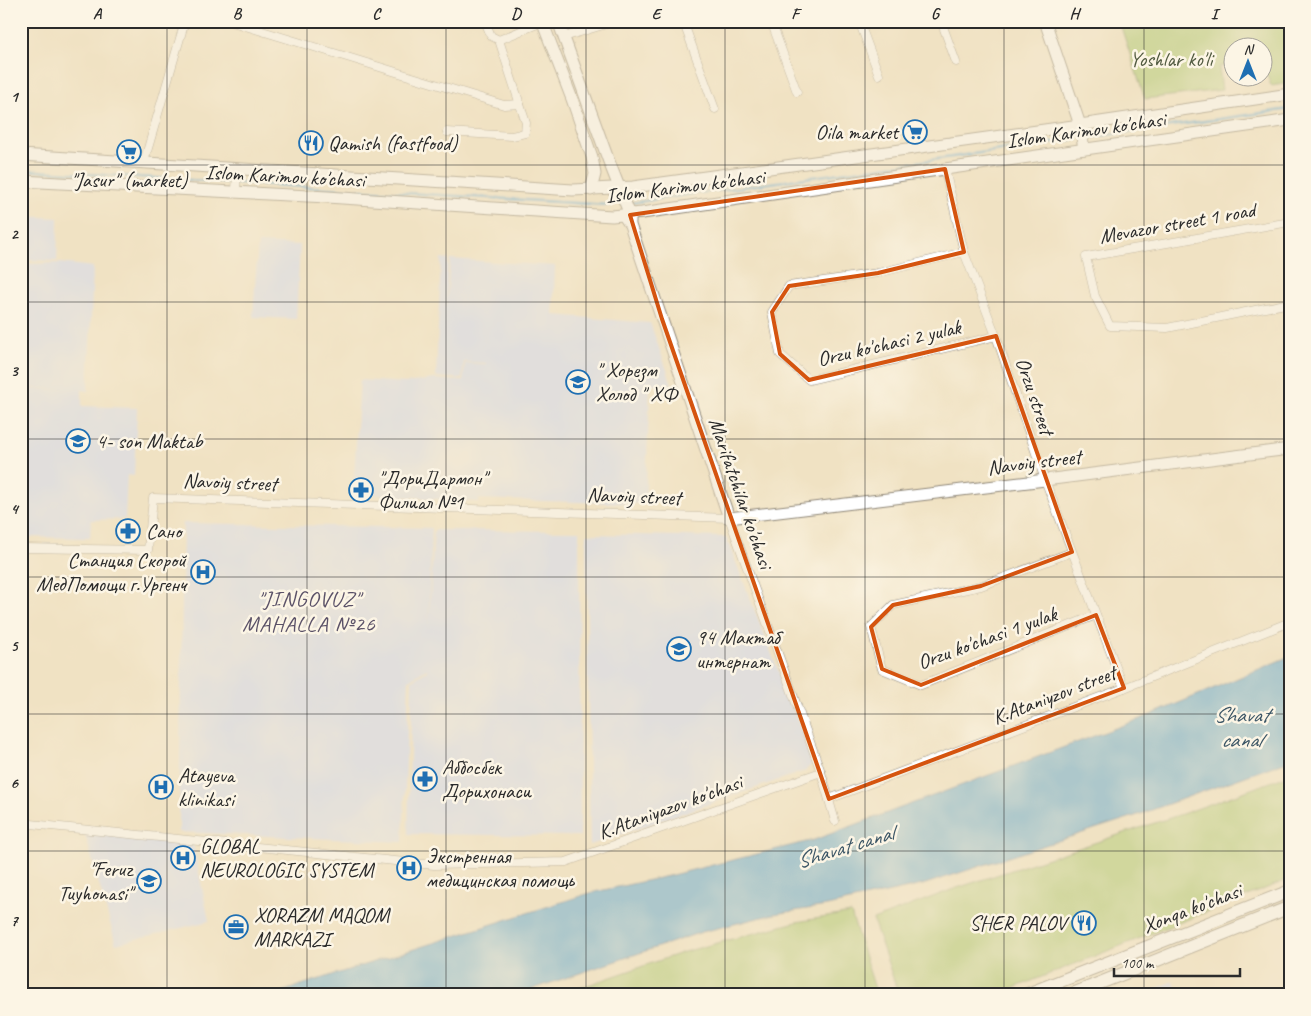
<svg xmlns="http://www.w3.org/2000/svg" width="1311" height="1016" viewBox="0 0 1311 1016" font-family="Caveat,sans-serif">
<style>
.built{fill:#cedafa}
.green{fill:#aac970;stroke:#6a7a4e}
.water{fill:#5ba7d4;stroke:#436980}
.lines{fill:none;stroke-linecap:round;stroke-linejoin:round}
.stream{stroke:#5ba7d4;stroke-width:2.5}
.street-casing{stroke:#8e8677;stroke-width:9}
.secondary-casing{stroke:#8e8677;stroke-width:13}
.primary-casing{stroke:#8e8677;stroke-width:14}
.street{stroke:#fff;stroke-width:8}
.secondary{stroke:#fff;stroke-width:11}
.primary{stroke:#fff;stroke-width:12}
.marked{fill:none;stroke:#d5540f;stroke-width:4;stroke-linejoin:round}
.grid{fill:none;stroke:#2b2b2b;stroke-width:1;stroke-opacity:0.55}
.labels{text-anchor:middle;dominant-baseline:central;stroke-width:5;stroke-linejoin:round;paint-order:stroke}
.park-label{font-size:21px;fill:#515a40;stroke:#fcf5e5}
.street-label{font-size:21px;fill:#2b2b2b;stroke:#fcf5e5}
.poi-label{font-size:21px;fill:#2b2b2b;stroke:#fcf5e5;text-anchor:start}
.neighbourhood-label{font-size:22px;letter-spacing:1px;fill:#5b5268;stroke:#fcf5e5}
.water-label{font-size:22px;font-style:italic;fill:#3c5666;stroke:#fcf5e5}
.neatline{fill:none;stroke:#2b2b2b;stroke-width:2}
.grid-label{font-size:16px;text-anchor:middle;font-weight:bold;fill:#2b2b2b}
</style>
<rect width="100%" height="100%" fill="#fcf5e5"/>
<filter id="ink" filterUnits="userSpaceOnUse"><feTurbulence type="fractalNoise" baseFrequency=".02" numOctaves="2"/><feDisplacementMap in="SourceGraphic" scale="10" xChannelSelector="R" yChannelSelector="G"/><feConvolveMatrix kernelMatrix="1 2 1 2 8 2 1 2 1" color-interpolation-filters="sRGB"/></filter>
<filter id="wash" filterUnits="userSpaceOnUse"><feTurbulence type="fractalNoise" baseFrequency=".0096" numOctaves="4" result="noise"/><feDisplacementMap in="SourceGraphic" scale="20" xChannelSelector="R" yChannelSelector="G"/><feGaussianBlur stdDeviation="1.12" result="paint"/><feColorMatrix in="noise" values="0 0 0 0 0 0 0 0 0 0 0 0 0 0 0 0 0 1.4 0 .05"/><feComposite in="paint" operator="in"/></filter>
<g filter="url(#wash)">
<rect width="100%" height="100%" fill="#f0e2c3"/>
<!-- built -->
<g class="built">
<path d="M21,216L58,218L57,261L21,260Z"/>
<path d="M258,243L300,245L296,319L253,317Z"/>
<path d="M441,258L448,259L446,309L450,259L555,266L553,315L650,323L672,384L650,385L645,504L479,499V502L353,493L360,380L406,383L435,379L463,381L465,363L486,364V363L464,362L462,379L436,377Z"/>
<path d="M60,263L93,267L88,391L82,390V406L137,408L134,476L127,475L125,519L91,520L90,538L21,537V388L69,390L21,387V264Z"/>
<path d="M183,523L432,528L428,631L434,530L579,531L580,836L408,834L412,680L427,671V669L409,680L403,842L179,832Z"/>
<path d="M586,534L726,537L814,762L805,771L590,845Z"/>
<path d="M83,827L192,840L209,921L116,944Z"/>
<path d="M1173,981L1181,995H1143Z"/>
</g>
<!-- green -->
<g class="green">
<path d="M1119,21H1290V83L1271,86L1264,67V48H1234L1233,64L1219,67L1222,90L1145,99Z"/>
<path d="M1290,775V879L996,995H899L873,920L951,890L1185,813Z"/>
<path d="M851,913L877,995H559L684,952L796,922Z"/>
</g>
<!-- water -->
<path class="water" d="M1290,656V760L1135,816L922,885L827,906L774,914L702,932L515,995H274L301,985L590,893L668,876L814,840L1148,716Z"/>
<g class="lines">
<!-- stream -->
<g class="stream">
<path d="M1086,138L1290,109"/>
<path d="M21,170L609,205"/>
<path d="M631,203L1078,139"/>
</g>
</g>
</g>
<g filter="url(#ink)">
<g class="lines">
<!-- street casing -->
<g class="street-casing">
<g id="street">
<path d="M229,21L504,105L520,104"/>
<path d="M485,21L491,36L499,40"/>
<path d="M683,21L715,109"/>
<path d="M771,21L797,92"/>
<path d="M859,21L879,75"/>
<path d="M941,21L956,62"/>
<path d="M564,37L616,21"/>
<path d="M447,132L512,136L525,133L526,123L499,40L542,22"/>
<path d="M144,162L185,21"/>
<path d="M945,169L964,252L996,336L1045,480L1124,688"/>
<path d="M236,192L237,168"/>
<path d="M1290,222L1086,257L1095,296L1110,326L1167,328L1290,303"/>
<path d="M964,252L878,273L789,286L772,312L780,354L809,380L996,336"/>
<path d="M21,548L148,550L153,498L729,518L821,772L835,821"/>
<path d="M1072,552L981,586L893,605L871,627L882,669L921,685L1096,615"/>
<path d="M829,799L1124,688L1290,622"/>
<path d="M21,823L434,865L566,862L821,772"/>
</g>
</g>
<!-- secondary casing -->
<g class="secondary-casing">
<g id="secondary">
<path d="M542,21L572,99L592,157L595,174L591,190"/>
<path d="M558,21L608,159L630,215V222"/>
<path d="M1045,21L1080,125L1084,149"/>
<path d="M21,155L573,190L633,187L1080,125L1290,94"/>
<path d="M21,181L327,197L612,216L642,213L945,169L1290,120"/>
<path d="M624,216L630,225L729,518L1045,480L1290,449"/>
</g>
</g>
<!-- primary casing -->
<g class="primary-casing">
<g id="primary">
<path d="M1025,995L1290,891"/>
<path d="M1070,995L1290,907"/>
</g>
</g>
<!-- street -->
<use href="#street" class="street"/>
<!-- secondary -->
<use href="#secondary" class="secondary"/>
<!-- primary -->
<use href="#primary" class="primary"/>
</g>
</g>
<!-- marked area -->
<path d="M0 0H1311V1016H0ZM945,169L964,252L878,273L789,286L772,312L780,354L809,380L996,336L1072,552L981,586L893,605L871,627L882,669L921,685L1096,615L1124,688L829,799L662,319L630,215Z" fill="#f0e2c3" fill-opacity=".55" fill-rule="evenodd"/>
<path class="marked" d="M945,169L964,252L878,273L789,286L772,312L780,354L809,380L996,336L1072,552L981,586L893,605L871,627L882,669L921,685L1096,615L1124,688L829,799L662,319L630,215Z"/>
<!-- grid -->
<path class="grid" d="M167,21V995M307,21V995M446,21V995M586,21V995M725,21V995M865,21V995M1004,21V995M1144,21V995M21,165H1290M21,302H1290M21,439H1290M21,577H1290M21,714H1290M21,851H1290"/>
<!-- icons -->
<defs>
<g id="supermarket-ring" transform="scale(1.25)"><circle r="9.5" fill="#fcf5e5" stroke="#1f6fb2" stroke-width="1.5"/><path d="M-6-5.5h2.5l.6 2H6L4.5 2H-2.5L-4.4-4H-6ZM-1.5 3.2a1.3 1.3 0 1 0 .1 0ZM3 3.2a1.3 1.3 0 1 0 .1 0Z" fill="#1f6fb2"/></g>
<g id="restaurant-ring" transform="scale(1.25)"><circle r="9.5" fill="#fcf5e5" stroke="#1f6fb2" stroke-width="1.5"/><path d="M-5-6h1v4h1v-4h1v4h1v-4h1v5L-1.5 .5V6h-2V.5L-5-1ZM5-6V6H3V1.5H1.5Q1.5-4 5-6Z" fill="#1f6fb2"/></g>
<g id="school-ring" transform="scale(1.25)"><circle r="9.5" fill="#fcf5e5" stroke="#1f6fb2" stroke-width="1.5"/><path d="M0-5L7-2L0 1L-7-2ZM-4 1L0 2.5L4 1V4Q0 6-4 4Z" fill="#1f6fb2"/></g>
<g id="pharmacy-ring" transform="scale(1.25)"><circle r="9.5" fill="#fcf5e5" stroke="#1f6fb2" stroke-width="1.5"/><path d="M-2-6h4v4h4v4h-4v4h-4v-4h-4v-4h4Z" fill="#1f6fb2"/></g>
<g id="hospital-ring" transform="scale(1.25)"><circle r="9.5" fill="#fcf5e5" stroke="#1f6fb2" stroke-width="1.5"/><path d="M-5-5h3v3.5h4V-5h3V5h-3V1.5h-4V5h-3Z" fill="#1f6fb2"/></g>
<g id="office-ring" transform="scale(1.25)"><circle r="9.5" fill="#fcf5e5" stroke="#1f6fb2" stroke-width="1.5"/><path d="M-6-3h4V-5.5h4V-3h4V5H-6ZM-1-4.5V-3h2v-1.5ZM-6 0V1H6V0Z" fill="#1f6fb2"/></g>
</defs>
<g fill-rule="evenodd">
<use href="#supermarket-ring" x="915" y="132"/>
<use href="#restaurant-ring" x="311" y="143"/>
<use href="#supermarket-ring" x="129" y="152"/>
<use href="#school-ring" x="578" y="382"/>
<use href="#school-ring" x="78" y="441"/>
<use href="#pharmacy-ring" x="361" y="490"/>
<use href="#pharmacy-ring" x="128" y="531"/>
<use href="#hospital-ring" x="203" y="572"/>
<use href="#school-ring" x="679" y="649"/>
<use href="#pharmacy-ring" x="425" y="779"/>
<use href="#hospital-ring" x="161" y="787"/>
<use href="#hospital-ring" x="183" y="858"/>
<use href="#hospital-ring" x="409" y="868"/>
<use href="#school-ring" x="149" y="881"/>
<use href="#restaurant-ring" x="1084" y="923"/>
<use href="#office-ring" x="236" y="927"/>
</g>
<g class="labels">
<!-- park labels -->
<g class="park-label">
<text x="1171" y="59">Yoshlar ko'li</text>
</g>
<!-- street labels -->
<g class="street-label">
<text transform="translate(1086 130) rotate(-8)">Islom Karimov ko'chasi</text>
<text transform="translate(285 176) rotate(3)">Islom Karimov ko'chasi</text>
<text transform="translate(685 186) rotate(-7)">Islom Karimov ko'chasi</text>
<text transform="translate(1177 223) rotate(-10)">Mevazor street 1 road</text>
<text transform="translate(889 343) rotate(-13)">Orzu ko'chasi 2 yulak</text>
<text transform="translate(1035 396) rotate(71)">Orzu street</text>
<text transform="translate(1034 462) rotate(-7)">Navoiy street</text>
<text transform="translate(230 482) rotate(2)">Navoiy street</text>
<text transform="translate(741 493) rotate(71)">Marifatchilar ko'chasi</text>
<text transform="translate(634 496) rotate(2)">Navoiy street</text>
<text transform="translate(987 638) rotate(-20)">Orzu ko'chasi 1 yulak</text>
<text transform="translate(1054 695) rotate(-21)">K.Ataniyzov street</text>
<text transform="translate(670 807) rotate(-20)">K.Ataniyazov ko'chasi</text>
<text transform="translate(1192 908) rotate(-21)">Xonqa ko'chasi</text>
</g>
<!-- poi labels -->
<g class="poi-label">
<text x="898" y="132" text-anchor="end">Oila market</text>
<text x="328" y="143">Qamish (fastfood)</text>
<text x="129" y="180" text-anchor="middle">"Jasur" (market)</text>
<text x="596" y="370">" Хорезм<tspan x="596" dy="24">Холод " ХФ</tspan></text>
<text x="96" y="441">4- son Maktab</text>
<text x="378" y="478">"ДориДармон"<tspan x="378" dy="24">Филиал №1</tspan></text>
<text x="146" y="531">Сано</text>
<text x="186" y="560" text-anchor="end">Станция Скорой<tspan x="186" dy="24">МедПомощи г.Ургенч</tspan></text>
<text x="696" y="637">94 Мактаб<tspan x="696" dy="24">интернат</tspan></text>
<text x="442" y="767">Аббосбек<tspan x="442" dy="24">Дорихонаси</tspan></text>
<text x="178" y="775">Atayeva<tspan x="178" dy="24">klinikasi</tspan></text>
<text x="200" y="846">GLOBAL<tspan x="200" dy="24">NEUROLOGIC SYSTEM</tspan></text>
<text x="426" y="856">Экстренная<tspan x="426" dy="24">медицинская помощь</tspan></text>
<text x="132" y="869" text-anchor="end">"Feruz<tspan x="132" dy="24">Tuyhonasi"</tspan></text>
<text x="254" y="915">XORAZM MAQOM<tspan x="254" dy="24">MARKAZI</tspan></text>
<text x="1066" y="923" text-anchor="end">SHER PALOV</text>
</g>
<!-- neighbourhood labels -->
<g class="neighbourhood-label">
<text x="309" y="599">"JINGOVUZ"<tspan x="309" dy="25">MAHALLA №26</tspan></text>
</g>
<!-- water labels -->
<g class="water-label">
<text x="1241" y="715">Shavat<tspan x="1241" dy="25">canal</tspan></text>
<text transform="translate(845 847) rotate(-17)">Shavat canal</text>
</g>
</g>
<!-- margin -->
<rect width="1311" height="1016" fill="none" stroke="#fcf5e5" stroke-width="55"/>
<!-- north arrow -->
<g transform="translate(1248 62)"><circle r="24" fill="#fcf5e5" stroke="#a8a49b"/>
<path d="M0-4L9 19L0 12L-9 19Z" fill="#1f6fb2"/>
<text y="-8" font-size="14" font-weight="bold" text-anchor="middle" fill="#2b2b2b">N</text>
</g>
<!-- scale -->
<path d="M1114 968v8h126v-8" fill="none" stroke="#2b2b2b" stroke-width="2.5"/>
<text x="1121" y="968" font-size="15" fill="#2b2b2b" stroke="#fcf5e5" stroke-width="4" paint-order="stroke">100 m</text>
<rect x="28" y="28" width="1256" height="960" class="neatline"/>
<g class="grid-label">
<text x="97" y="19">A</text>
<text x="237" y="19">B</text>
<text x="376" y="19">C</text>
<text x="516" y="19">D</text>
<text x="656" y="19">E</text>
<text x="795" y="19">F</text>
<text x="935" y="19">G</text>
<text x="1074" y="19">H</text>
<text x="1214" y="19">I</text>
<text x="14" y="102">1</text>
<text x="14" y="239">2</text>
<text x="14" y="376">3</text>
<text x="14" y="514">4</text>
<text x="14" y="651">5</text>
<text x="14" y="788">6</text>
<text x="14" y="926">7</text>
</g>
</svg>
